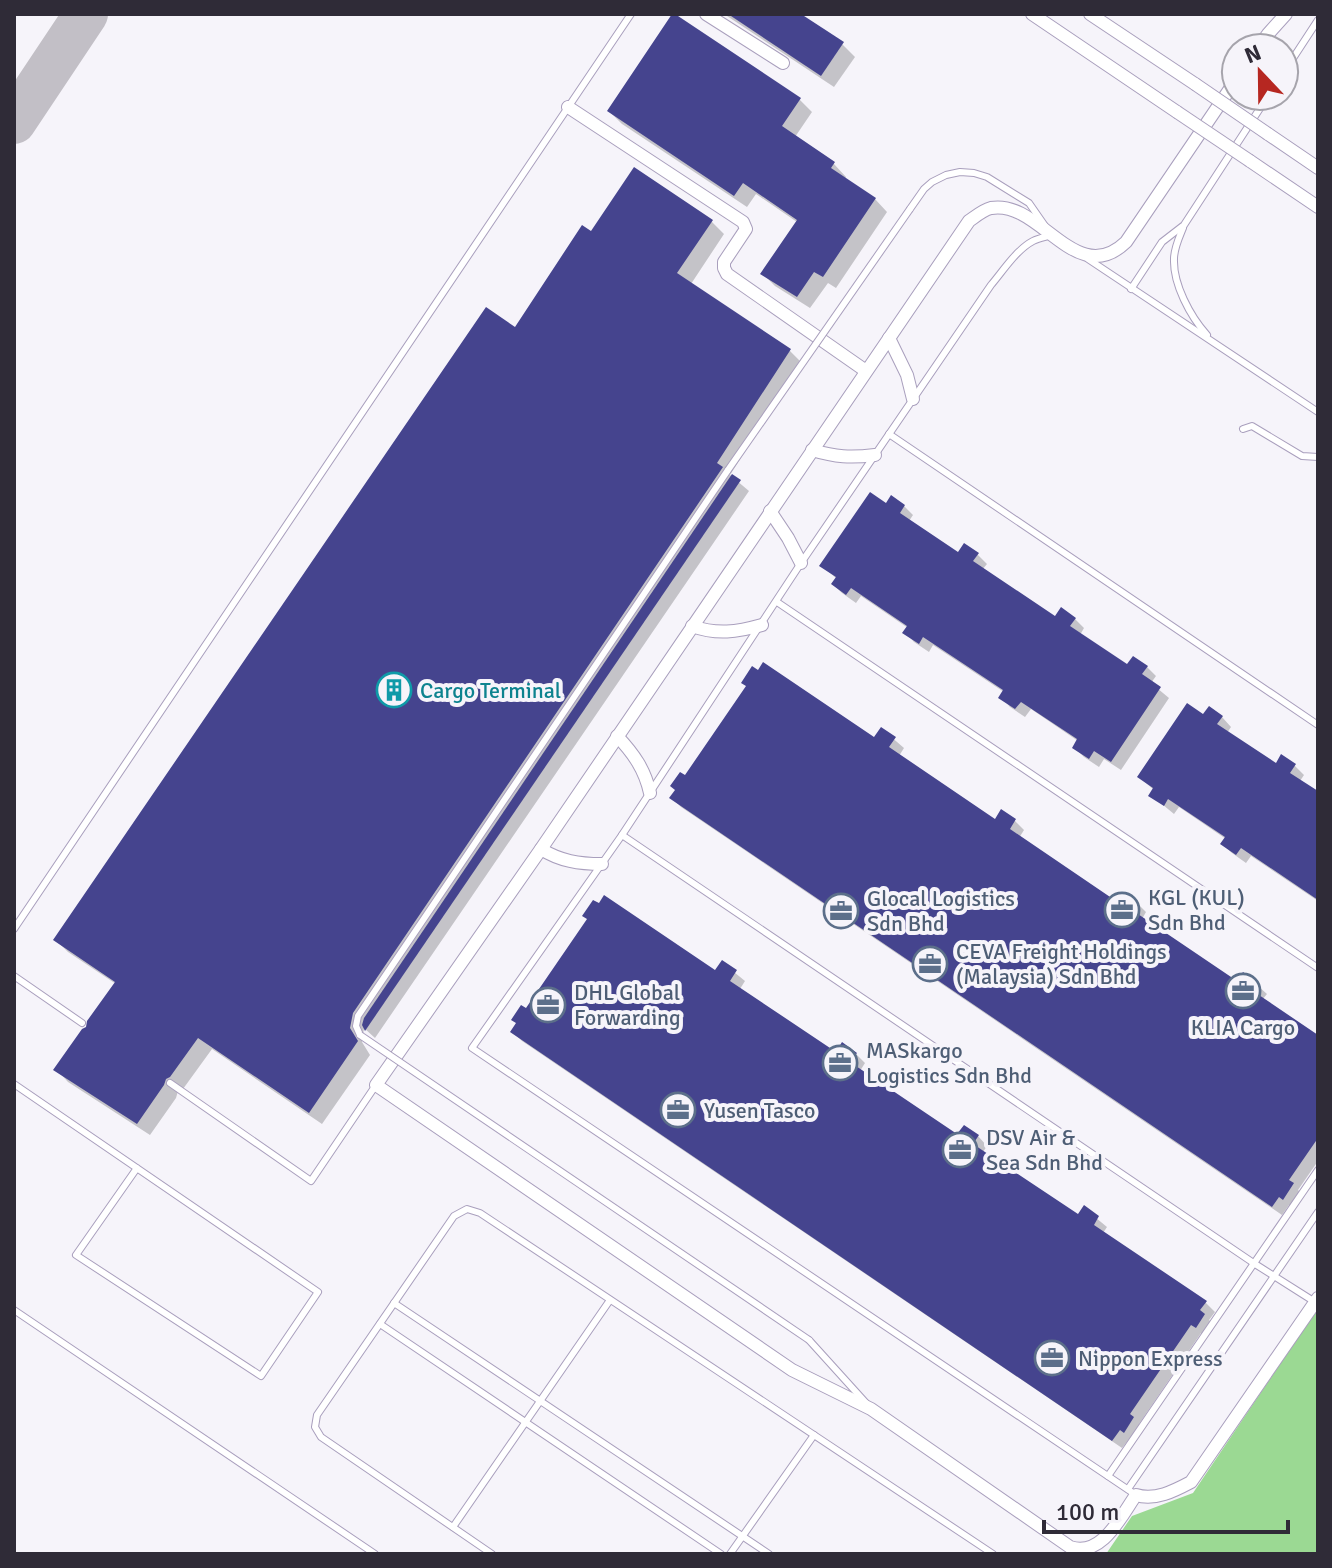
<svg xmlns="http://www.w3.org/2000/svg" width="1332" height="1568" viewBox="0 0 1332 1568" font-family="Signika,sans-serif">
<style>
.green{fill:#9bd993}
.shadow{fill:#0003}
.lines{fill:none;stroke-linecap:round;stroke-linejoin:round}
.taxiway{stroke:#c2bfc6;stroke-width:44}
.building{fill:#45448e}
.service-casing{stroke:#a99fbd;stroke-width:8}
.minor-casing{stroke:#a99fbd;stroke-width:14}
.service{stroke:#fff;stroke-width:6}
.minor{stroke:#fff;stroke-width:12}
.service-bridge-casing{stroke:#a99fbd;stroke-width:8;stroke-linecap:butt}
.minor-bridge-casing{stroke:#a99fbd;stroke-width:14;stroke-linecap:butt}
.service-bridge{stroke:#fff;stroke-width:6}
.minor-bridge{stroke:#fff;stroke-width:12}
.labels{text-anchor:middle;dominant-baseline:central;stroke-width:8;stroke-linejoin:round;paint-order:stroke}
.culture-label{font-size:22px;fill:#0d838f;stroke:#f6f4fa;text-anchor:start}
.service-label{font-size:22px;fill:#4e5e75;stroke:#f6f4fa;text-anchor:start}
</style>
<rect width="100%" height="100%" fill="#f6f4fa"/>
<!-- green -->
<path class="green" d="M1318,1308V1554H1106L1132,1516L1193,1493Z"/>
<!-- shadow -->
<g class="shadow">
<path d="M724,14H798L842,44L855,57L834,87Z"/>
<path d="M799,99L812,112L795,137L834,164L846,177L845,179L875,199L887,212L836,288L828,283L810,308L775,286L763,274L797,222L756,194L747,207L622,124L609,111Z"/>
<path d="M634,170L712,222L724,234L691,284L790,351L802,363L730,475L749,491L375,1038L364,1028L362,1042L370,1055L322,1124L212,1049L183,1089L178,1091L176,1098L150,1135L68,1082L56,1069L88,1028L116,984L68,952L56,940L516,330L591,234Z"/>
<path d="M887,506H904L913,515L909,521L959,554H977L987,564L982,570L1056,619H1075L1084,628L1080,635L1128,667H1147L1156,676L1151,683L1169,698L1121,770L1104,759L1099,767L1084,757L1074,747L1078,741L1031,709L1025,717L1010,707L1001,697L1004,692L933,645L929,652L914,642L905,632L908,628L861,596L856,603L842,593L833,584L837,579L822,566Z"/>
<path d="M1204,717H1222L1231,727L1227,733L1276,766H1295L1304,775L1300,781L1318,793V901L1251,856L1246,863L1232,853L1222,844L1226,839L1179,807L1174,814L1151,795L1154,790L1139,777Z"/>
<path d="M882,729L904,748L899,756L995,821H1015L1024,830L1019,838L1117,904L1137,903L1146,912L1142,919L1237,984L1257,985L1267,994L1262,1000L1318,1038V1161L1298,1190L1302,1194L1293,1207L1289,1205L1282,1215L681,807L672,798L686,778L875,739Z"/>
<path d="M723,963L745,981L740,989L836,1055L856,1054L865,1063L860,1071L958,1137L978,1136L987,1146L983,1152L1078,1217L1084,1208L1107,1227L1103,1233L1205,1302L1215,1312L1209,1320L1213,1324L1206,1336L1201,1333L1139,1424L1143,1427L1134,1441L1130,1438L1122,1448L522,1041L513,1032L527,1011L716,973Z"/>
</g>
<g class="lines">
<!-- taxiway -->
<path class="taxiway" d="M14,122L86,14"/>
</g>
<!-- building -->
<g class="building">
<path d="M672,14H675L801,98L782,126L835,162L831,168L876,198L823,277L814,272L797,297L760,274L797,220L743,183L734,196L607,111Z"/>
<path d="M728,14H801L844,42L821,76Z"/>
<path d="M634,167L713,220L677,273L791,349L717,463L723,467L353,1013L350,1028L358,1041L309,1113L198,1038L170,1077L166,1079L164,1085L137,1124L53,1070L82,1029L86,1027L87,1021L115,982L53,940L486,307L515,327L582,225L591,231Z"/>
<path d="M732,474L741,480L365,1031L362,1025L364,1018Z"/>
<path d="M870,492L886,503L891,495L905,505L900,513L958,552L964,543L979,553L973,561L1055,616L1061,607L1076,618L1070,626L1127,664L1133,656L1148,666L1142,674L1161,687L1111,762L1094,751L1089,759L1072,748L1077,739L1021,702L1015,709L998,698L1003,690L923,637L919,644L902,633L907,626L851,588L846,595L831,584L836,577L819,566Z"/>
<path d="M763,662L874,737L881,727L896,737L889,747L995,819L1001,809L1016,819L1010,829L1116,901L1123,892L1138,902L1132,910L1237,981L1243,972L1259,983L1253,991L1318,1035V1138L1289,1180L1294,1183L1283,1200L1279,1197L1272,1207L669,798L675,790L670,786L680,772L685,775L746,686L741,683L752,666L758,670Z"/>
<path d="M1187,703L1203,714L1209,706L1223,716L1217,724L1276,763L1281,754L1296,764L1290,773L1318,791V900L1241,848L1236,855L1220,844L1225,837L1168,799L1164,806L1148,796L1153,788L1137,777Z"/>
<path d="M604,895L715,970L722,960L737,970L730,981L836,1052L842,1042L857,1053L850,1062L957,1134L964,1125L979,1135L973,1144L1078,1214L1084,1205L1099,1216L1094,1225L1207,1301L1200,1310L1205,1314L1196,1328L1191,1325L1130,1414L1134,1417L1124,1433L1120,1430L1112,1441L510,1032L516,1023L511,1020L521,1005L526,1008L587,919L582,916L593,900L599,903Z"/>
</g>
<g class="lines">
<!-- service casing -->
<g class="service-casing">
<g id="service">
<path d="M1284,72L1318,20"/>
<path d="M910,209L924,189L932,182L946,175L960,172L974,173L987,177L1029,203L1045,226"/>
<path d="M1183,228C1179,238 1174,248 1174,259C1173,284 1190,316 1207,335"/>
<path d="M1052,235C1046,237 1039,238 1033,241C1016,250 1003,271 991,285L801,563L622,835L472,1048L1136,1495"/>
<path d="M1088,259L1318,412"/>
<path d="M1131,289L1162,242L1184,225L1268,96"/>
<path d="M1243,429L1252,426L1302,456L1318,457"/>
<path d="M889,434L1318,725"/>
<path d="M777,602L1318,968"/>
<path d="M622,835L1255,1264L1315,1302"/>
<path d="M14,929L631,14"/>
<path d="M14,976L82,1023"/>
<path d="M360,1035L356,1026L358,1016L728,470"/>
<path d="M170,1083L311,1181L376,1085"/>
<path d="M14,1084L318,1292L261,1376L76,1255L137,1168"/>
<path d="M394,1303L769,1554"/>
<path d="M14,1310L375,1554"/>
<path d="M380,1324L721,1554"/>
<path d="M809,1340L866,1403"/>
<path d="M1108,1476L1318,1170"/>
<path d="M1128,1489L1318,1212"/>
<path d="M453,1527L610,1300"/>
<path d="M492,1554L321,1437L315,1427L317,1415L454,1216L467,1209L480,1213L993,1554"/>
<path d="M730,1554L814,1435"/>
</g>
</g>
<!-- minor casing -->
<g class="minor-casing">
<g id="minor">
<path d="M706,14L783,63"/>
<path d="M1032,14L1177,112"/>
<path d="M1090,14L1195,84"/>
<path d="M1258,48L1268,34L1286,14"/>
<path d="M1236,80L1126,242C1076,290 1040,199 991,208C983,210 976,216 969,221L541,849L376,1085L792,1370L871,1409L1070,1547C1102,1558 1121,1516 1136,1495C1155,1501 1174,1491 1191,1482L1318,1298"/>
<path d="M568,107L743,222L746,229L724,262V268L727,274L866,371"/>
<path d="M1268,134L1318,168"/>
<path d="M1250,161L1318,207"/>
<path d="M889,338L907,375L913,399"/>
<path d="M812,450C836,457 850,458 875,455"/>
<path d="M770,511L788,538L801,563"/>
<path d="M692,626C717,635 737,632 762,625"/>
<path d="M617,736C634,754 645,770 650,793"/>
<path d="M541,849C560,861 579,864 602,864"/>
</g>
</g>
<!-- service -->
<use href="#service" class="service"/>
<!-- minor -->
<use href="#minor" class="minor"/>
<!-- service-bridge casing -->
<g class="service-bridge-casing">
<g id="service-bridge">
<path d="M728,470L910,209"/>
<path d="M360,1035L809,1340"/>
</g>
</g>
<!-- minor-bridge casing -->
<g class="minor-bridge-casing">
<g id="minor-bridge">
<path d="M1195,84L1268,134"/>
<path d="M1177,112L1250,161"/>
</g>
</g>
<!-- service-bridge -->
<use href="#service-bridge" class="service-bridge"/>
<!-- minor-bridge -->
<use href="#minor-bridge" class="minor-bridge"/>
</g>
<!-- icons -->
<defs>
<g id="building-ring" transform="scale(1.8)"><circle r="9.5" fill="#f6f4fa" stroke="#0f9aa8" stroke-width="1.5"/><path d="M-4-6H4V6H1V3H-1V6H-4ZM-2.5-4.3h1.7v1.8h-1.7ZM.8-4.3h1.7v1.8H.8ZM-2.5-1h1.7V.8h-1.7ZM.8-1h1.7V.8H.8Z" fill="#0f9aa8"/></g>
<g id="office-ring" transform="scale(1.8)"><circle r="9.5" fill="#f6f4fa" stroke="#5c6f8a" stroke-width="1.5"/><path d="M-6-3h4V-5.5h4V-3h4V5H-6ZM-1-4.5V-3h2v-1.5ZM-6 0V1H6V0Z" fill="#5c6f8a"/></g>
</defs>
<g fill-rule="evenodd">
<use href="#building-ring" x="394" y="690"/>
<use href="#office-ring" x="1122" y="910"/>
<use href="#office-ring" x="841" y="911"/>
<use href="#office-ring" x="930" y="964"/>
<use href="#office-ring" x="1243" y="991"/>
<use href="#office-ring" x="548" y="1005"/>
<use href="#office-ring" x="840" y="1063"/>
<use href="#office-ring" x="678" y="1110"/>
<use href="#office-ring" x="960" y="1150"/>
<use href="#office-ring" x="1052" y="1358"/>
</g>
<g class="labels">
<!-- culture labels -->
<g class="culture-label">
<text x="420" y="690">Cargo Terminal</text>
</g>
<!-- service labels -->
<g class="service-label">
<text x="1148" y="897">KGL (KUL)<tspan x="1148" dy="25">Sdn Bhd</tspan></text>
<text x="867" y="898">Glocal Logistics<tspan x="867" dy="25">Sdn Bhd</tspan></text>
<text x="956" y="951">CEVA Freight Holdings<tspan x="956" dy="25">(Malaysia) Sdn Bhd</tspan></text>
<text x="574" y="992">DHL Global<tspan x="574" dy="25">Forwarding</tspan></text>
<text x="1243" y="1027" text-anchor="middle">KLIA Cargo</text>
<text x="866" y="1050">MASkargo<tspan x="866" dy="25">Logistics Sdn Bhd</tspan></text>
<text x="704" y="1110">Yusen Tasco</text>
<text x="986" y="1137">DSV Air &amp;<tspan x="986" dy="25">Sea Sdn Bhd</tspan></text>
<text x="1078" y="1358">Nippon Express</text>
</g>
</g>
<!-- border -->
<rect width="1332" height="1568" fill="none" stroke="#2f2b37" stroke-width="32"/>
<!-- north arrow -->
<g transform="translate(1260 72) rotate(338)"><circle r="38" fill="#f6f4fa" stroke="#a6a4ac" stroke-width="2"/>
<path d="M0-6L14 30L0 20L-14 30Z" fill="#b62721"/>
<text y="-12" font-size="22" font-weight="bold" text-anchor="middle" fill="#2f2b37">N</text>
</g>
<!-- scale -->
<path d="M1044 1520v12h244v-12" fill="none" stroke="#2f2b37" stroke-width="4"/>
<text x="1056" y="1520" font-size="24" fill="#2f2b37" stroke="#f6f4fa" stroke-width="6" paint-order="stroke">100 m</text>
</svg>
